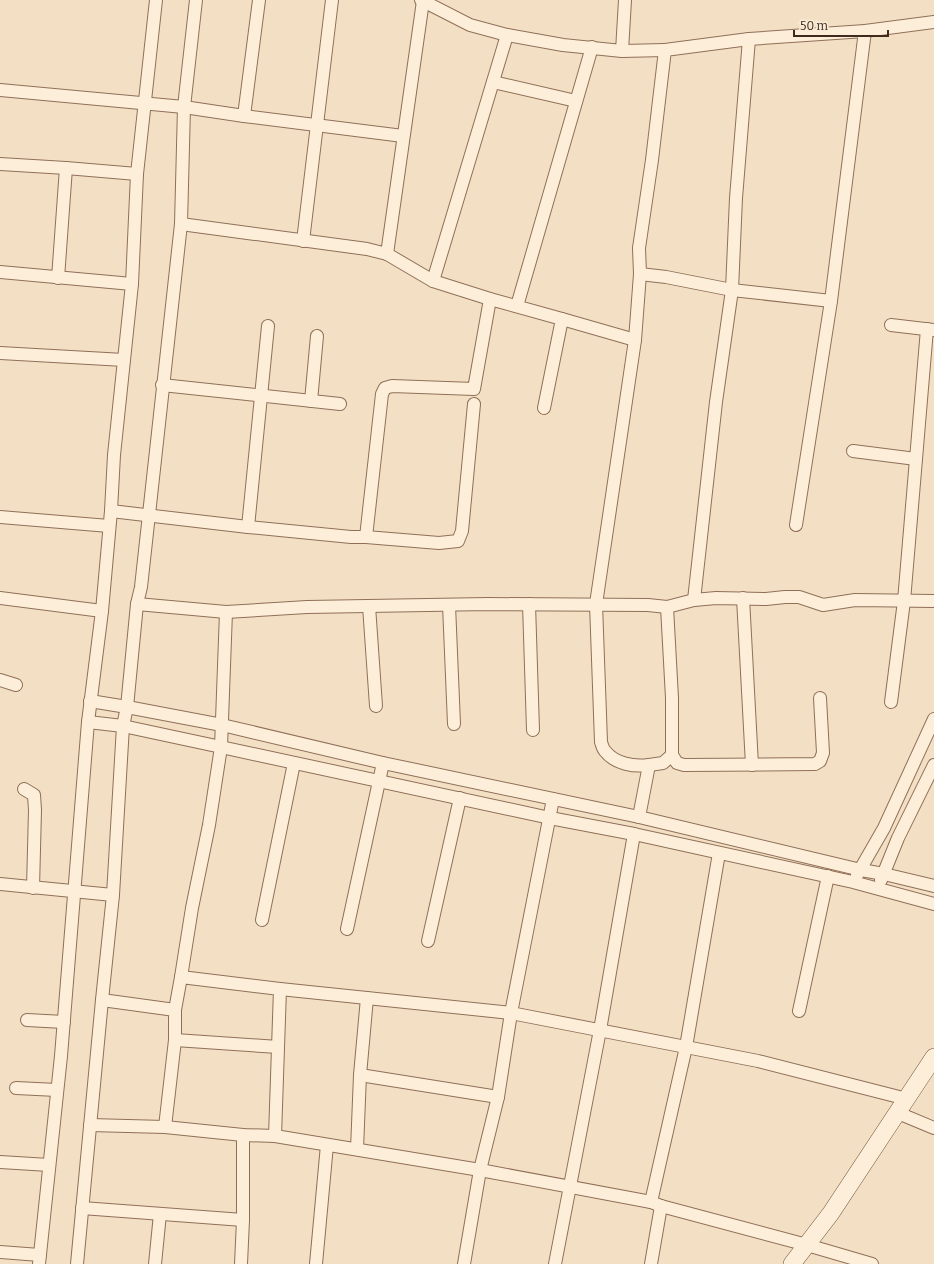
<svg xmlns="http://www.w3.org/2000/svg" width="934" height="1264" viewBox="0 0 934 1264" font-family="Bitter,serif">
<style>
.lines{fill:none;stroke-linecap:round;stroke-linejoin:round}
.street-casing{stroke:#906f58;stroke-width:14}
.secondary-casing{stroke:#72503b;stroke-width:18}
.street{stroke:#fceed9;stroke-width:12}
.secondary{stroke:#fceed9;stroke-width:17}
</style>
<rect width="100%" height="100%" fill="#f3e0c4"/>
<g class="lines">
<!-- street casing -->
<g class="street-casing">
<g id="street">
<path d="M196,0L184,107L181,224L367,249L387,254L423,1"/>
<path d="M421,0L470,25L507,35L563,45L622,51L625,0"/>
<path d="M622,51L665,50"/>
<path d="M493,82L576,101"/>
<path d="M0,90L184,107L244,116L403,136"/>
<path d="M244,116L259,0"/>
<path d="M0,164L66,168L137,174"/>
<path d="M181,224L141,587L137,604L226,612L307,607L488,604L648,605L667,607L694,600L716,598L766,599L785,597H799L823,605L855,600L934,601"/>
<path d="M303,241L332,0"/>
<path d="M387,254L433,281"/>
<path d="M0,272L132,284"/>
<path d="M640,274L666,277L732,290L831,301L865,31"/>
<path d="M58,278L66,168"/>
<path d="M490,299L433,281L507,35"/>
<path d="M517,306L592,47"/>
<path d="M562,319L635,340"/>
<path d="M891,325L934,330"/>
<path d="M0,353L124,360"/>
<path d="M162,385L340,404"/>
<path d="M311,401L317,336"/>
<path d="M853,451L916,459"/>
<path d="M111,511L248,527L351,537H366L382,394L385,388L392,386L474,389L490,299L562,319L544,408"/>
<path d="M0,517L109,526"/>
<path d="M796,525L831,301"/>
<path d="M248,527L268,326"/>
<path d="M366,537L439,543L458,541L462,531L474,404"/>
<path d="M0,598L102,611"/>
<path d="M743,598L752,765"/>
<path d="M694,600L716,402L732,290L736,198L749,39"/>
<path d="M529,604L533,730"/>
<path d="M449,605L454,724"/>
<path d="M369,606L376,706"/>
<path d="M0,680L16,685"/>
<path d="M90,701L127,707L222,725L383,763L639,817L861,870L884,874L934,886"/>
<path d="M891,702L904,601L927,329"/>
<path d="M88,722L123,726L221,747L550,818L634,834L853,882L934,904"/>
<path d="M672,755L677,763L684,765L815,764L820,761L823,753L820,698"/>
<path d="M649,765L663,763L672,755V698L667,607"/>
<path d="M24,789L34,795L35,810L33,888"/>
<path d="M639,817L649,765C634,767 615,764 605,751C603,749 602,745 601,742L596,604L635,340L640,274L639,248L652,160L665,50L749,39L865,31L934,22"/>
<path d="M857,875L884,828L934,719"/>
<path d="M881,880L898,838L934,765"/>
<path d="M0,884L113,895"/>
<path d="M262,920L294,763"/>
<path d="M347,929L383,763"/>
<path d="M428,941L460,798"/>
<path d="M181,977L192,908L209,825L221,747L226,612"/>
<path d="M280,989L511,1013L758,1061L907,1099"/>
<path d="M102,1000L175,1010V1040L165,1127"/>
<path d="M175,1010L181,977L280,989L275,1136"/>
<path d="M799,1011L828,876"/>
<path d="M27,1020L64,1022"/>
<path d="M175,1040L278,1047"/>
<path d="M360,1075L498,1097"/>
<path d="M16,1088L57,1090"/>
<path d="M898,1113L934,1128"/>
<path d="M90,1125L165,1127L243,1135L275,1136L480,1170L651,1202L661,1206L807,1245L872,1264"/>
<path d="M357,1149L360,1075L367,998"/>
<path d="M0,1162L49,1165"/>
<path d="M651,1202L686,1047L719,853"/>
<path d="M82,1208L243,1220"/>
<path d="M0,1252L40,1255"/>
<path d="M39,1264L61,1056L88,722L102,611L111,511L114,455L132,284L137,174L156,0"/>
<path d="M77,1264L102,1000L113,895L123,726L127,707L137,604"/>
<path d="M155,1264L160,1214"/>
<path d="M241,1264L243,1220V1135"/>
<path d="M316,1264L327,1145"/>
<path d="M464,1264L480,1170L498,1097L511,1013L553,799"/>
<path d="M555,1264L600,1030L634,834"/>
<path d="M651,1264L661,1206"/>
</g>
</g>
<!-- secondary casing -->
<g class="secondary-casing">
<path id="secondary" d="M792,1264L831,1213L934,1057"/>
</g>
<!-- street -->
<use href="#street" class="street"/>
<!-- secondary -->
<use href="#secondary" class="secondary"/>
</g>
<!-- scale -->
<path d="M794 30v6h94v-6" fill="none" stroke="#3f2a1d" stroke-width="2"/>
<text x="800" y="30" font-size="12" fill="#3f2a1d" stroke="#f9ebd5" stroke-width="3" paint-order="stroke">50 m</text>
</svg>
